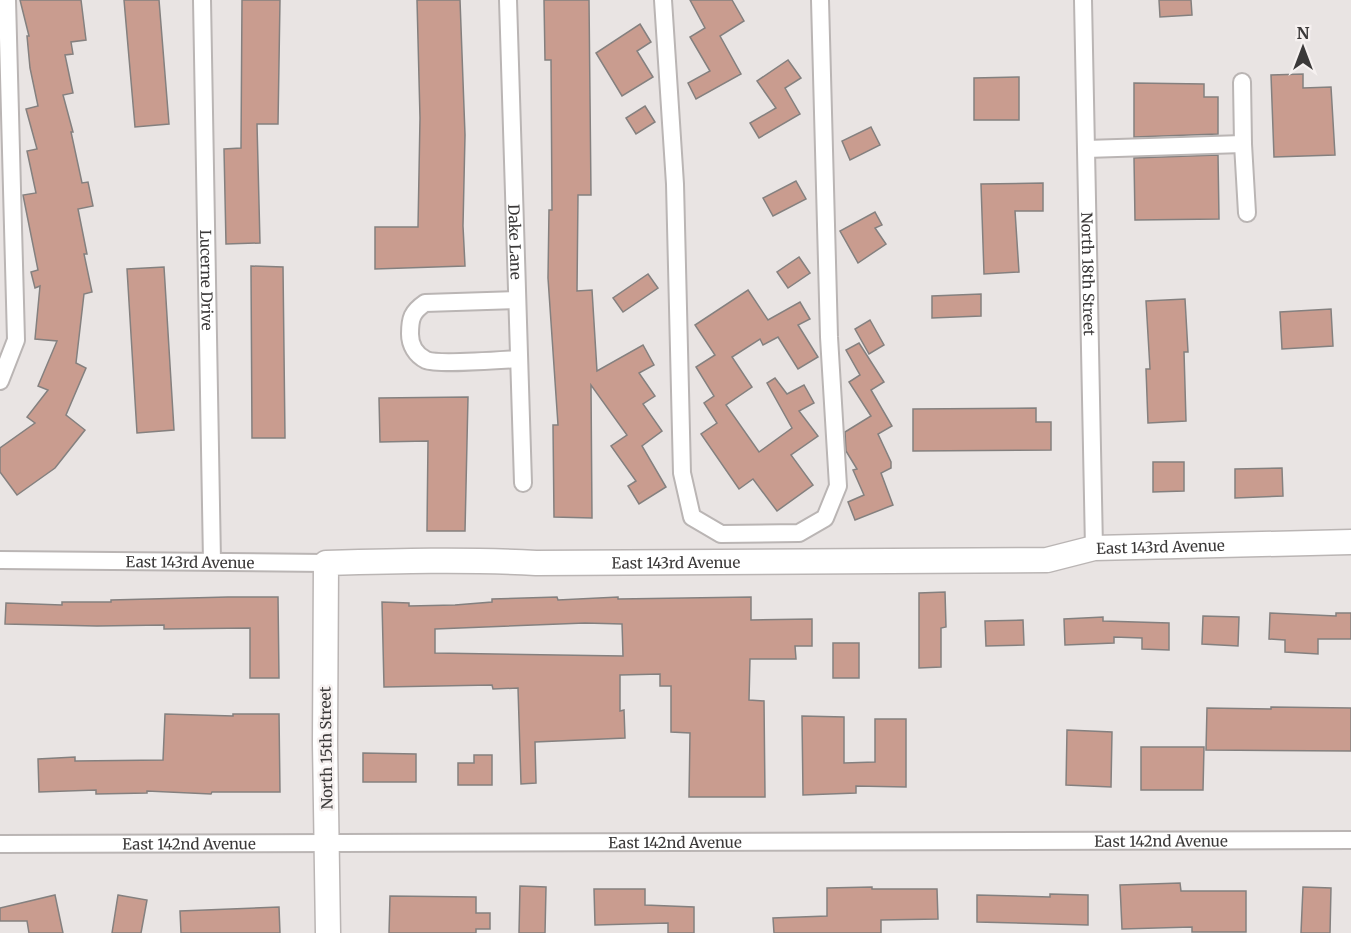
<svg xmlns="http://www.w3.org/2000/svg" width="1351" height="933" viewBox="0 0 1351 933" font-family="Merriweather,serif">
<style>
.building{fill:#c99c8f;stroke:#84807f;stroke-width:1.5;fill-rule:evenodd}
.lines{fill:none;stroke-linecap:round;stroke-linejoin:round}
.street-casing{stroke:#bab5b4;stroke-width:20}
.secondary-casing{stroke:#bab5b4;stroke-width:27}
.street{stroke:#fff;stroke-width:16}
.secondary{stroke:#fff;stroke-width:24}
.labels{text-anchor:middle;dominant-baseline:central;stroke-width:5;stroke-linejoin:round;paint-order:stroke}
.street-label{font-size:15px;fill:#3b3939;stroke:#f6f1f0}
</style>
<rect width="100%" height="100%" fill="#e9e4e3"/>
<!-- building -->
<g class="building">
<path d="M20,0H81L86,40L71,42L73,54L65,55L73,93L63,95L73,132H71L82,183L88,182L93,206L78,209L87,254H84L92,292L84,294L76,363L86,368L66,415L85,430L55,468L17,495L0,472V448L35,423L27,417L48,390L38,386L57,341L35,339L40,286L35,288L31,272L38,270L23,195L36,193L27,151L37,149L26,109L38,106L30,68L27,36H29Z"/>
<path d="M124,0H159L169,124L135,127Z"/>
<path d="M242,0H280L278,124H257L260,243L226,244L224,149L241,148Z"/>
<path d="M417,0H460L465,135L463,226L465,266L375,269V227H418L420,118Z"/>
<path d="M544,0H589L591,195H578L577,291L592,290L597,371L643,345L654,365L639,373L655,396L643,404L662,431L642,446L666,487L639,504L628,486L636,481L611,446L627,435L591,385L592,518L554,517L553,425H558L548,278L549,210H552L551,60H545Z"/>
<path d="M690,0H732L744,21L720,36L741,74L696,99L688,83L710,71L690,37L705,28Z"/>
<path d="M1159,0H1191L1192,15L1160,17Z"/>
<path d="M640,24L651,42L637,51L653,77L622,96L596,53Z"/>
<path d="M788,60L801,78L785,88L800,114L759,138L750,123L776,108L757,81Z"/>
<path d="M1303,74V88L1331,87L1335,155L1274,157L1271,75Z"/>
<path d="M1019,77V120H974V78Z"/>
<path d="M1134,83L1204,84V97H1218V134L1134,137Z"/>
<path d="M645,106L655,122L636,134L626,118Z"/>
<path d="M871,127L880,145L850,160L842,141Z"/>
<path d="M1218,155L1219,219L1135,220L1134,158Z"/>
<path d="M796,181L806,199L773,216L763,198Z"/>
<path d="M1043,183V211H1015L1019,272L984,274L981,184Z"/>
<path d="M875,212L882,225L875,228L886,244L858,263L840,231Z"/>
<path d="M799,257L810,273L788,288L777,272Z"/>
<path d="M251,266L283,267L285,438H252Z"/>
<path d="M164,267L174,430L137,433L127,269Z"/>
<path d="M648,274L658,288L623,312L613,298Z"/>
<path d="M748,290L768,320L800,302L810,319L798,325L818,357L798,369L778,337L763,345L760,339L732,357L752,387L726,405L759,452L792,428L767,383L775,378L787,394L804,385L814,403L799,411L818,436L791,455L813,485L777,511L753,479L739,489L701,434L717,423L704,403L714,396L696,367L715,355L695,325Z"/>
<path d="M981,294V316L932,318V296Z"/>
<path d="M1185,299L1188,352H1184L1186,421L1148,423L1146,369H1150L1146,301Z"/>
<path d="M1331,309L1333,346L1282,349L1280,312Z"/>
<path d="M870,320L884,345L869,354L855,329Z"/>
<path d="M859,343L884,382L871,390L892,426L878,434L891,462V468L881,473L893,505L855,520L848,502L864,495L853,470L857,469L846,451L845,432L871,416L849,382L860,375L846,350Z"/>
<path d="M468,397L465,531H427L428,441L380,442L379,398Z"/>
<path d="M1036,408V422H1051V450L913,451V409Z"/>
<path d="M1153,462H1184V491L1153,492Z"/>
<path d="M1282,468L1283,496L1235,498V469Z"/>
<path d="M945,592L946,627L941,628V667L919,668V593Z"/>
<path d="M228,597H278L279,678H250V628L164,629V625L97,626L5,624L6,603L62,605V602H111V600Z"/>
<path d="M557,597L558,600L618,597V599L751,597V620L812,619V646H795L796,659H750L749,700L764,701L765,797H689L690,733L671,732V686H660V674L620,675V711L624,710L625,738L535,742L536,783L521,784L518,688L493,689L492,685L384,687L382,602L409,603V606L455,605L492,602V599ZM585,623L622,624L623,656L435,653V629Z"/>
<path d="M1270,613L1336,616V613H1351V639H1318V654L1285,652V640L1269,639Z"/>
<path d="M1203,616L1239,617L1238,646L1202,644Z"/>
<path d="M1103,617V621L1169,623V650L1142,649V638L1114,637V643L1065,645L1064,619Z"/>
<path d="M1023,620L1024,645L986,646L985,621Z"/>
<rect x="833" y="643" width="26" height="35"/>
<path d="M1271,707L1351,708V751L1206,750L1207,708L1271,709Z"/>
<path d="M165,714L233,716V714H279L280,792H212L211,794L147,791V793L96,794V790L39,792L38,759L75,757V761L163,760Z"/>
<path d="M802,716L844,717V763L875,762V719H906V787L856,786V793L803,795Z"/>
<path d="M1067,730L1112,732L1111,787L1066,785Z"/>
<path d="M1141,747H1204L1203,790H1141Z"/>
<path d="M363,753L416,754V782H363Z"/>
<path d="M474,755H492V785H458V763H474Z"/>
<path d="M1180,883L1181,891H1246V932H1192V927L1122,929L1120,885Z"/>
<path d="M520,886L546,887L545,933H519Z"/>
<path d="M872,887V889H937L938,919L881,920V933H774L773,918L827,916V888Z"/>
<path d="M1303,887L1331,888L1330,933H1301Z"/>
<path d="M594,889H645V905L694,907V933H668V923L595,925Z"/>
<path d="M1050,894L1088,895V925L977,922V895L1050,897Z"/>
<path d="M55,895L63,933H29L27,921H0V908Z"/>
<path d="M118,895L147,900L141,933H112Z"/>
<path d="M390,896L476,897V913H490V929H476V933H389Z"/>
<path d="M279,907L280,933H181L180,911Z"/>
</g>
<g class="lines">
<!-- street casing -->
<g class="street-casing">
<g id="street">
<path id="s1" d="M202,0L212,561"/>
<path id="s2" d="M508,0L523,483"/>
<path d="M663,0L675,184L682,473L692,517L721,534L799,533L825,518L838,486L829,337L820,0"/>
<path id="s3" d="M1083,0L1094,548"/>
<path d="M1242,82L1243,144L1247,213"/>
<path d="M1086,149L1243,144"/>
<path d="M517,300L425,303C412,312 410,318 410,334C410,345 416,355 426,360C438,365 502,360 519,359"/>
<path d="M0,381L16,340L7,0"/>
<path id="s4" d="M0,560L326,563"/>
<path id="s5" d="M0,844L1351,840"/>
</g>
</g>
<!-- secondary casing -->
<g class="secondary-casing">
<g id="secondary">
<path id="s6" d="M328,933L325,743L326,563C396,561 466,559 536,563L1047,560L1094,548L1351,542"/>
</g>
</g>
<!-- street -->
<use href="#street" class="street"/>
<!-- secondary -->
<use href="#secondary" class="secondary"/>
</g>
<g class="labels">
<!-- street labels -->
<g class="street-label">
<text stroke="none"><textPath href="#s2" startOffset="242">Dake Lane</textPath></text>
<text stroke="none"><textPath href="#s3" startOffset="274">North 18th Street</textPath></text>
<text stroke="none"><textPath href="#s1" startOffset="280">Lucerne Drive</textPath></text>
<text stroke="none"><textPath href="#s6" startOffset="1206">East 143rd Avenue</textPath></text>
<text stroke="none"><textPath href="#s4" startOffset="190">East 143rd Avenue</textPath></text>
<text stroke="none"><textPath href="#s6" startOffset="720">East 143rd Avenue</textPath></text>
<text transform="translate(326 748) rotate(-91)">North 15th Street</text>
<text stroke="none"><textPath href="#s5" startOffset="1161">East 142nd Avenue</textPath></text>
<text stroke="none"><textPath href="#s5" startOffset="675">East 142nd Avenue</textPath></text>
<text stroke="none"><textPath href="#s5" startOffset="189">East 142nd Avenue</textPath></text>
</g>
</g>
<!-- north arrow -->
<g transform="translate(1303 48)" stroke="#f6f1f0" stroke-width="4.5" paint-order="stroke">
<path d="M0-4.5L10 22L0 15L-10 22Z" fill="#3b3939"/>
<text y="-9" font-size="16" font-weight="bold" text-anchor="middle" fill="#3b3939">N</text>
</g>
</svg>
